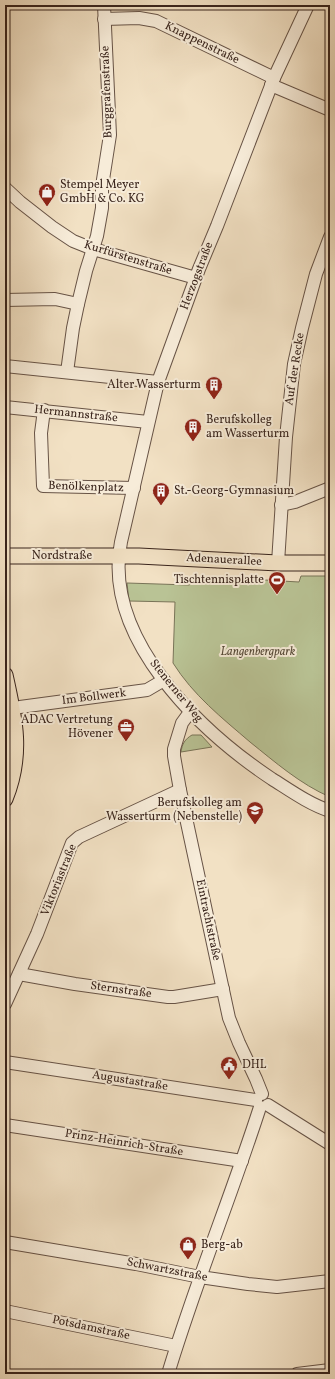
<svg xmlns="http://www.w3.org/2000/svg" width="335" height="1379" viewBox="0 0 335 1379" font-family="Vollkorn,serif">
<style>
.green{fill:#b9c395;stroke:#797458}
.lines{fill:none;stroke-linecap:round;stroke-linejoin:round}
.minor-casing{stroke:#675346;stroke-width:14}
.major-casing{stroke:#39241c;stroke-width:17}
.minor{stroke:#f7ecd9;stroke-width:12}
.major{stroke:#f2e1c4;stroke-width:15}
.labels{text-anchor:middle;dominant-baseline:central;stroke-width:4;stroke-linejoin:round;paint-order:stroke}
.street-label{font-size:12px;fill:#39241c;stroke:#f7ecd9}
.poi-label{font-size:12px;fill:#39241c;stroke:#f7ecd9;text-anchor:start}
.park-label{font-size:12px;font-style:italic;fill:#594c3a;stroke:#f7ecd9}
</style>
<rect width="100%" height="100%" fill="#f2e1c4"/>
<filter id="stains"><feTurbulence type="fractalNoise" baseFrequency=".005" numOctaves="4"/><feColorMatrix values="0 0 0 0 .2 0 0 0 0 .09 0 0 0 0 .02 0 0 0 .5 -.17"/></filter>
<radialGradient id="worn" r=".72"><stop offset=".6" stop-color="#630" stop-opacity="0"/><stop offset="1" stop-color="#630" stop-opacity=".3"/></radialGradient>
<!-- green -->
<g class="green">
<path d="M301,576H330V797C300,784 275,762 250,742C222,718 193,695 173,663L175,602L129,601L127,583L189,585L202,578L213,577L299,582Z"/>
<path d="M192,735H201L212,747L181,752C182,744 185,739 192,735Z"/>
</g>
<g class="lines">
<!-- minor casing -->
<g class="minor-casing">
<g id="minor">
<path d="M308,5L274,78L217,226L199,269L158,382L121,542C102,638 200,731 272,779C291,791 309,804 330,811"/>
<path d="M104,19L139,18L156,21L274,78"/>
<path d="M271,85L330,110"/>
<path d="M5,188L20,202L52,227L73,241L93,249L196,278"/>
<path d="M5,300L55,299L78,304"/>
<path d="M5,366L158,382"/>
<path d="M67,372L73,328L78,304L86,271L97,236L102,208V186L110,135L104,5"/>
<path d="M5,407L148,422"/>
<path d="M44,410L41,433L43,486L134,488"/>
<path d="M281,505L295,502L330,488"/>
<path d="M278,563L286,437L294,364L302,328L316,274L330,237"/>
<path d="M20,707L147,690L164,680"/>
<path d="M190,712L182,723L174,749V756L180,790L229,1018L239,1043L256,1079L262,1094"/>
<path d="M19,974L75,984L168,997H174L223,989"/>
<path d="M5,1004L37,934L72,843L79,837L180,790"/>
<path d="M5,1062L256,1100"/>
<path d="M268,1105L330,1144"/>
<path d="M5,1125L242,1161"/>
<path d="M5,1242L136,1264L200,1277L248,1284L277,1287L330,1281"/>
<path d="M5,1311L176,1346"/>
<path d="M168,1374C195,1284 231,1197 260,1107"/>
<path d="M297,1374L330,1370"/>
</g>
</g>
<!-- major casing -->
<g class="major-casing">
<g id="major">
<path d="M5,556H139L278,563H330"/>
<path d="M5,675C15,719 23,755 5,799"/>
</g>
</g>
<!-- minor -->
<use href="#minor" class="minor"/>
<!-- major -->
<use href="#major" class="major"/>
</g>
<!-- icons -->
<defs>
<g id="shop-pin" transform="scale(0.9)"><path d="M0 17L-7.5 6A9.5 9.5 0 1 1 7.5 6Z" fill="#8f2418" stroke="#f7ecd9"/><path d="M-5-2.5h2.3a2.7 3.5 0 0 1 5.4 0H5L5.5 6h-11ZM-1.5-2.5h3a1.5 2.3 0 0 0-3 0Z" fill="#fff"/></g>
<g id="building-pin" transform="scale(0.9)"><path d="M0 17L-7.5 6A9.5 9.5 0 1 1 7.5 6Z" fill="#8f2418" stroke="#f7ecd9"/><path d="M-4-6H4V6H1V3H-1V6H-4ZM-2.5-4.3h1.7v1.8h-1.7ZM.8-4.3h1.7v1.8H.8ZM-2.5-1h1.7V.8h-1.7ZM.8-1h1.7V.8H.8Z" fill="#fff"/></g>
<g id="stadium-pin" transform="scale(0.9)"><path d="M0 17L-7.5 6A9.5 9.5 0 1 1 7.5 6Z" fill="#8f2418" stroke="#f7ecd9"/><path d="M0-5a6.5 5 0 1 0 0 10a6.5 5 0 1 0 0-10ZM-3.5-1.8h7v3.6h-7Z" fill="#fff"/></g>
<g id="office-pin" transform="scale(0.9)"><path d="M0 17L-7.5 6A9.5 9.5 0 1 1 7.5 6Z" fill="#8f2418" stroke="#f7ecd9"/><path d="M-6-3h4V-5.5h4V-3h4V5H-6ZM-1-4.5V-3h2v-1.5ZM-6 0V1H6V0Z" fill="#fff"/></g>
<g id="school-pin" transform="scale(0.9)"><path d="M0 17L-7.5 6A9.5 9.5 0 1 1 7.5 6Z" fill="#8f2418" stroke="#f7ecd9"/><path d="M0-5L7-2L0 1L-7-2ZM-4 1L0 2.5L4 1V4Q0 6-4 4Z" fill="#fff"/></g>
<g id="civic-pin" transform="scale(0.9)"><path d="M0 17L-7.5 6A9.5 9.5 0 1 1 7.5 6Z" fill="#8f2418" stroke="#f7ecd9"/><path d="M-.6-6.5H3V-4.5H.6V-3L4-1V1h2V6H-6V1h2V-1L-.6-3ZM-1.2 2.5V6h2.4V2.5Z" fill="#fff"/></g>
</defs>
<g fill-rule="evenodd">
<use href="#shop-pin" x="47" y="192"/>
<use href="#building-pin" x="214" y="385"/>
<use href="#building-pin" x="193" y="427"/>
<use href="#building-pin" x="161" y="491"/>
<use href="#stadium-pin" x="277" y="580"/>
<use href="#office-pin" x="126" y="727"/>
<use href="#school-pin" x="255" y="810"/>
<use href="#civic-pin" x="229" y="1065"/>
<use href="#shop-pin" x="188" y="1245"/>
</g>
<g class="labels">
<!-- street labels -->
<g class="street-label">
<text transform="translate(202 43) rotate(26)">Knappenstraße</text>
<text transform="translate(107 92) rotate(-92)">Burggrafenstraße</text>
<text transform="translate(128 258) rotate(17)">Kurfürstenstraße</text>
<text transform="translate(197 276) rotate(-69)">Herzogstraße</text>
<text transform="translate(295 369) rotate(-81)">Auf der Recke</text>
<text transform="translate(76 414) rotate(6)">Hermannstraße</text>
<text transform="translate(86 487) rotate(2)">Benölkenplatz</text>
<text x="62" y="556">Nordstraße</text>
<text transform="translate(224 560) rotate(3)">Adenauerallee</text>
<text transform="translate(176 691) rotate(51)">Stenerner Weg</text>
<text transform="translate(94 697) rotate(-7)">Im Bollwerk</text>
<text transform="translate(59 880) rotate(-68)">Viktoriastraße</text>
<text transform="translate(208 920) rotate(78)">Eintrachtstraße</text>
<text transform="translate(121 990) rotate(8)">Sternstraße</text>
<text transform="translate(130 1081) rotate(9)">Augustastraße</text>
<text transform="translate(124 1143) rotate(9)">Prinz-Heinrich-Straße</text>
<text transform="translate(167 1270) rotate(11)">Schwartzstraße</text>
<text transform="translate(91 1328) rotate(12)">Potsdamstraße</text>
</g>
<!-- poi labels -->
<g class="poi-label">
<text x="60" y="185">Stempel Meyer<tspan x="60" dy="14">GmbH &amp; Co. KG</tspan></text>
<text x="201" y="385" text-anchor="end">Alter Wasserturm</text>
<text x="206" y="420">Berufskolleg<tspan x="206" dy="14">am Wasserturm</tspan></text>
<text x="174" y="491">St.-Georg-Gymnasium</text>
<text x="264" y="580" text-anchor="end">Tischtennisplatte</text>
<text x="113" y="720" text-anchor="end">ADAC Vertretung<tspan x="113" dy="14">Hövener</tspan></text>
<text x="242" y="803" text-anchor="end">Berufskolleg am<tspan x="242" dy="14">Wasserturm (Nebenstelle)</tspan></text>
<text x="242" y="1065">DHL</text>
<text x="201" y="1245">Berg-ab</text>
</g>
<!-- park labels -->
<g class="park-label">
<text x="258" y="652">Langenbergpark</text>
</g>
</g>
<!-- margin -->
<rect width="335" height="1379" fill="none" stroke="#f2e1c4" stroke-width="20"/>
<rect x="6" y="6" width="323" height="1367" fill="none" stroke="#39241c" stroke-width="2"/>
<rect x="10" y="10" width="315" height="1359" fill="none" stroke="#39241c"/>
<rect width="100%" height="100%" filter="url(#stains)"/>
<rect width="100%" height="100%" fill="url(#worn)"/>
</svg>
